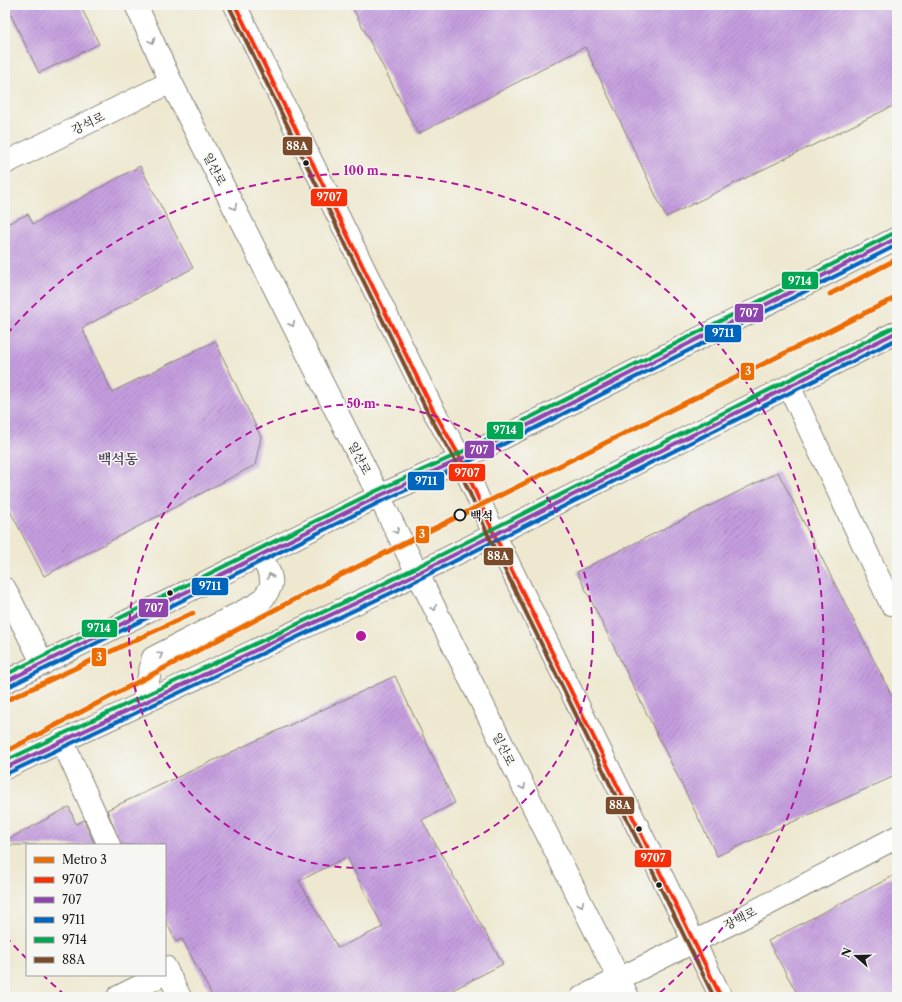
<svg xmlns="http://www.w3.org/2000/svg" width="902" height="1002" viewBox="0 0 902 1002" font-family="'Libre Caslon Text','Noto Serif KR',serif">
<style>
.building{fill:url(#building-hatch);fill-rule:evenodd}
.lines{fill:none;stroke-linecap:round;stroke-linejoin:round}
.minor-casing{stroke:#858276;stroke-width:24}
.major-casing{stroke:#858276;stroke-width:24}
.minor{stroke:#fff;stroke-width:22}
.major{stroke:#fff;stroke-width:22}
.bus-1-casing{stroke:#f6f6f2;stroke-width:7}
.bus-2-casing{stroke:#f6f6f2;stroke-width:7}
.bus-3-casing{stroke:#f6f6f2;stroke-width:7}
.bus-4-casing{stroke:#f6f6f2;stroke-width:7}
.bus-5-casing{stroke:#f6f6f2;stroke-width:7}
.bus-1{stroke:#f72f08;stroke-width:4}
.bus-2{stroke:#8e44ad;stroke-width:4}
.bus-3{stroke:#0065bd;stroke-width:4}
.bus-4{stroke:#00a651;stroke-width:4}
.bus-5{stroke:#7a4b2a;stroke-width:4}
.metro-1-casing{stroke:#f6f6f2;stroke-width:8}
.metro-1{stroke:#ed6c00;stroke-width:5}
.oneway{stroke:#999}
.ring{fill:none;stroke:#b5179e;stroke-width:2;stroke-dasharray:7 5}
.bus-dot{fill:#1c1c1c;stroke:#f6f6f2;stroke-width:1.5}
.stop-dot{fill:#f6f6f2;stroke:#1c1c1c;stroke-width:2}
.labels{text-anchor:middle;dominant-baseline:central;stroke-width:3;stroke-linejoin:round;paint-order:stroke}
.street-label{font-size:12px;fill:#1c1c1c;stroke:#f6f6f2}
.stop-label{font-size:12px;font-weight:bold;fill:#1c1c1c;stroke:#f6f6f2;text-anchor:start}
.quarter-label{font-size:14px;font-weight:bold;fill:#574960;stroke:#f6f6f2}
.centre{fill:#b5179e;stroke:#f6f6f2;stroke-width:2}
.ring-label{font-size:12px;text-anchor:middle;font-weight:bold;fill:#b5179e;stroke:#f6f6f2;stroke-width:3;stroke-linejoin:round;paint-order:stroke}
.line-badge{stroke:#f6f6f2;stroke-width:1.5}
.badge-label{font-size:11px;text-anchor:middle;font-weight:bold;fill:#fff}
</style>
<defs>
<pattern id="building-hatch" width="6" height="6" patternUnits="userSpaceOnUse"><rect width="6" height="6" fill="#c59ddf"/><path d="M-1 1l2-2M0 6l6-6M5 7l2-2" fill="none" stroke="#9f7fb4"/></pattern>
</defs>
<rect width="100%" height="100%" fill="#f6f6f2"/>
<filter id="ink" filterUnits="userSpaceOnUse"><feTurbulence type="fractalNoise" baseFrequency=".025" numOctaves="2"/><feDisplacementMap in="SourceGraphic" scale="8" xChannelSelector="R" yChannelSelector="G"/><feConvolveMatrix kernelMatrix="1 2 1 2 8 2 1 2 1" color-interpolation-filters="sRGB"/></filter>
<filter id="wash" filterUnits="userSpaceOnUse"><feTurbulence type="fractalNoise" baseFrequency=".012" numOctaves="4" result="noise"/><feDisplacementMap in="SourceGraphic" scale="16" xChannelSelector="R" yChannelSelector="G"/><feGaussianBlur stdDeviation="0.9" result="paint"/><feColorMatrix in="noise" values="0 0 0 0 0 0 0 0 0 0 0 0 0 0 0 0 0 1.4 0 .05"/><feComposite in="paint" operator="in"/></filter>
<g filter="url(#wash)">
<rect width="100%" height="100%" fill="#eee8d0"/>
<g id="blocks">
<!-- building -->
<g class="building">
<path d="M6,5H80L99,44L39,73Z"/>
<path d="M351,5H897V104L666,217L585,47L418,134Z"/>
<path d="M140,166L193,268L82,328L112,392L215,341L261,437L255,465L44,576L5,501V225L28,214L33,224Z"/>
<path d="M778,472L897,706V775L717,856L577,572Z"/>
<path d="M395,676L455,803L422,820L503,964L439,997H213L182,939L176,942L165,919V845H121L107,810ZM347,857L383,927L338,948L299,881Z"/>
<path d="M69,807L76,824L84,820L95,845H5V841Z"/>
<path d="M897,874V997H799L768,941Z"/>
</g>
</g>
</g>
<g filter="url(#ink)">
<use href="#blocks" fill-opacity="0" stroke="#858276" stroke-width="1"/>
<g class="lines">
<!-- minor casing -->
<g class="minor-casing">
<g id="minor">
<path d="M5,163L171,82"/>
<path d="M789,386L891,604"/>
<path d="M5,589L43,664"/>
<path d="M62,740L109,845"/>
<path d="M165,967L180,997"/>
<path d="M118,997L162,975"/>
<path d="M582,997L732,923L897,837"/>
</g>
</g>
<!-- major casing -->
<g class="major-casing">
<g id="major">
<path d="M136,5L171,82L379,496L628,997"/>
<path d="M235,5L432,408L461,459L494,534L721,997"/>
<path d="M5,682L379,496L461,459L897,238"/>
<path d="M143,703L153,658L259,603C278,582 272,579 261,555"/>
<path d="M5,768L388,588L897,332"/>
</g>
</g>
<!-- minor -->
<use href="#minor" class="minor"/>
<!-- major -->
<use href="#major" class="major"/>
<!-- bus-1 casing -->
<g class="bus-1-casing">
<path id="bus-1" d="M235,5L432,408L461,459L494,534L721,997"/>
</g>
<!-- bus-2 casing -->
<g class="bus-2-casing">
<g id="bus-2">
<path d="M5,682L379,496L461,459L897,238"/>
<path d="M5,768L388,588L897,332"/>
</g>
</g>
<!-- bus-3 casing -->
<g class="bus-3-casing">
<g id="bus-3">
<path d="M8,687L382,501L464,464L897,245"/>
<path d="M8,773L391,593L897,339"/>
</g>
</g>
<!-- bus-4 casing -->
<g class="bus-4-casing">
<g id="bus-4">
<path d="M5,675L376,491L458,454L894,233"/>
<path d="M5,761L385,583L894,327"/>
</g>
</g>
<!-- bus-5 casing -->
<g class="bus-5-casing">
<path id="bus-5" d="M230,8L427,411L456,462L489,537L714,997"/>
</g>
<!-- bus-1 -->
<use href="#bus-1" class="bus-1"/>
<!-- bus-2 -->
<use href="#bus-2" class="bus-2"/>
<!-- bus-3 -->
<use href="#bus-3" class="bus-3"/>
<!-- bus-4 -->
<use href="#bus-4" class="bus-4"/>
<!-- bus-5 -->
<use href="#bus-5" class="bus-5"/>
<!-- metro-1 casing -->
<g class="metro-1-casing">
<g id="metro-1">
<path d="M830,294L897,259"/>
<path d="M5,701L193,613"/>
<path d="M5,752L337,577L897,297"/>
</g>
</g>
<!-- metro-1 -->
<use href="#metro-1" class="metro-1"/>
</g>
<!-- one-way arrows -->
<defs><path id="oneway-chevron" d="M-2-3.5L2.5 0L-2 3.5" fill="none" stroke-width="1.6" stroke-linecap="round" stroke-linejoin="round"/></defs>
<g class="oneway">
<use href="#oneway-chevron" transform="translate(152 41) rotate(66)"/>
<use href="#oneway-chevron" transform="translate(234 207) rotate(63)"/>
<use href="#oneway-chevron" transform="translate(292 324) rotate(63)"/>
<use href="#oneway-chevron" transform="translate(396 531) rotate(64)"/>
<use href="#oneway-chevron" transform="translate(270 576) rotate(-106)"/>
<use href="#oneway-chevron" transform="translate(434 608) rotate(64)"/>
<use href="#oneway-chevron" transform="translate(160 655) rotate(-28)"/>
<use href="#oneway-chevron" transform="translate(523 787) rotate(64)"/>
<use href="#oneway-chevron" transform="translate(581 904) rotate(64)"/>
</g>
</g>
<!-- distance rings -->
<g class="ring">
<circle cx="361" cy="636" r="232"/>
<path d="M65 995A465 465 0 0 1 44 976M27 959A465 465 0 0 1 7 938M7 334A465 465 0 1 1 657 995"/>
</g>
<!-- markers -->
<g class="bus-dot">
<circle cx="306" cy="163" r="3.5"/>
<circle cx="170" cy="593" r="3.5"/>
<circle cx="639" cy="829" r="3.5"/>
<circle cx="659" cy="885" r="3.5"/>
</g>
<circle class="stop-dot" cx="460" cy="515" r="5.5"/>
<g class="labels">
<!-- street labels -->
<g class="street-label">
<text transform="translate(88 123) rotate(-26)">강석로</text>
<text transform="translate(215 169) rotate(63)">일산로</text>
<text transform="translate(360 458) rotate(63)">일산로</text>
<text transform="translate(504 749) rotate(64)">일산로</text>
<text transform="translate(740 918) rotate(-27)">장백로</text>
</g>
<!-- stop labels -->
<g class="stop-label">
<text x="470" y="515">백석</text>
</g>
<!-- quarter labels -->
<g class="quarter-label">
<text x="118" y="459">백석동</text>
</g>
</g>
<circle cx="361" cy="636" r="6" class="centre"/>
<g class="ring-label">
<text x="361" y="175">100 m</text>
<text x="361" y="408">50 m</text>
</g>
<g class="line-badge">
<rect x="282" y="136" width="31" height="20" rx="4" fill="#7a4b2a"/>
<rect x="310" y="188" width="38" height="19" rx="4" fill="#f72f08"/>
<rect x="781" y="271" width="38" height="19" rx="4" fill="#00a651"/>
<rect x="734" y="303" width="30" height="20" rx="4" fill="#8e44ad"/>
<rect x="704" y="324" width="38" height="19" rx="4" fill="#0065bd"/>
<rect x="740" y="362" width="15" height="19" rx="4" fill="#ed6c00"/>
<rect x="486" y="421" width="38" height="19" rx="4" fill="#00a651"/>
<rect x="464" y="440" width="31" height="19" rx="4" fill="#8e44ad"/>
<rect x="448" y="463" width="38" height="19" rx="4" fill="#f72f08"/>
<rect x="407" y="471" width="38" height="20" rx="4" fill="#0065bd"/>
<rect x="415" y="525" width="15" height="19" rx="4" fill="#ed6c00"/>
<rect x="483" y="547" width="31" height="19" rx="4" fill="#7a4b2a"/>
<rect x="191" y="577" width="38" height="19" rx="4" fill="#0065bd"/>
<rect x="138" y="598" width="31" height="20" rx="4" fill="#8e44ad"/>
<rect x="81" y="619" width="37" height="19" rx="4" fill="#00a651"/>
<rect x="91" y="647" width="16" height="20" rx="4" fill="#ed6c00"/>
<rect x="605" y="796" width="30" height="19" rx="4" fill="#7a4b2a"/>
<rect x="634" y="849" width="38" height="19" rx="4" fill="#f72f08"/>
</g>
<g class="badge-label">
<text x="297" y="150">88A</text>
<text x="329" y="201">9707</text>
<text x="800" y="285">9714</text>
<text x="749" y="317">707</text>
<text x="723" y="337">9711</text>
<text x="748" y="375">3</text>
<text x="505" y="434">9714</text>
<text x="479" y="454">707</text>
<text x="467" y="477">9707</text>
<text x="426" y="485">9711</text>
<text x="422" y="538">3</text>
<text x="498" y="560">88A</text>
<text x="210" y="590">9711</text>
<text x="154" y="612">707</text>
<text x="99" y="632">9714</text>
<text x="99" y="661">3</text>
<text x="620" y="809">88A</text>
<text x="653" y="862">9707</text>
</g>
<!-- margin -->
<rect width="902" height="1002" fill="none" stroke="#f6f6f2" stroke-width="20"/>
<!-- legend -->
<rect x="26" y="844" width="140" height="132" fill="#f6f6f2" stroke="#9f9f9c"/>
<rect x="34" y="857" width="20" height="6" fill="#ed6c00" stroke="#9f9f9c"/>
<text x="62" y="864" font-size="12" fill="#1c1c1c">Metro 3</text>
<rect x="34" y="877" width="20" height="6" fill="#f72f08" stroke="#9f9f9c"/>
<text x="62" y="884" font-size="12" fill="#1c1c1c">9707</text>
<rect x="34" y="897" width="20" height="6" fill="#8e44ad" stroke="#9f9f9c"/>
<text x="62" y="904" font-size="12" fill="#1c1c1c">707</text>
<rect x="34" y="917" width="20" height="6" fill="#0065bd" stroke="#9f9f9c"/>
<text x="62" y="924" font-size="12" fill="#1c1c1c">9711</text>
<rect x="34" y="937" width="20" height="6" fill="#00a651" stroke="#9f9f9c"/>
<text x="62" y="944" font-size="12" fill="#1c1c1c">9714</text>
<rect x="34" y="957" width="20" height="6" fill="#7a4b2a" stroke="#9f9f9c"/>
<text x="62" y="964" font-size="12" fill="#1c1c1c">88A</text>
<!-- north arrow -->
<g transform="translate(856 956) rotate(290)" stroke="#f6f6f2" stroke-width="3" paint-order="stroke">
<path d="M0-3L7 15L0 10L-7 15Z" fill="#1c1c1c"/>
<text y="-6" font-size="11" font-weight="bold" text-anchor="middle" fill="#1c1c1c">N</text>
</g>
</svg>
